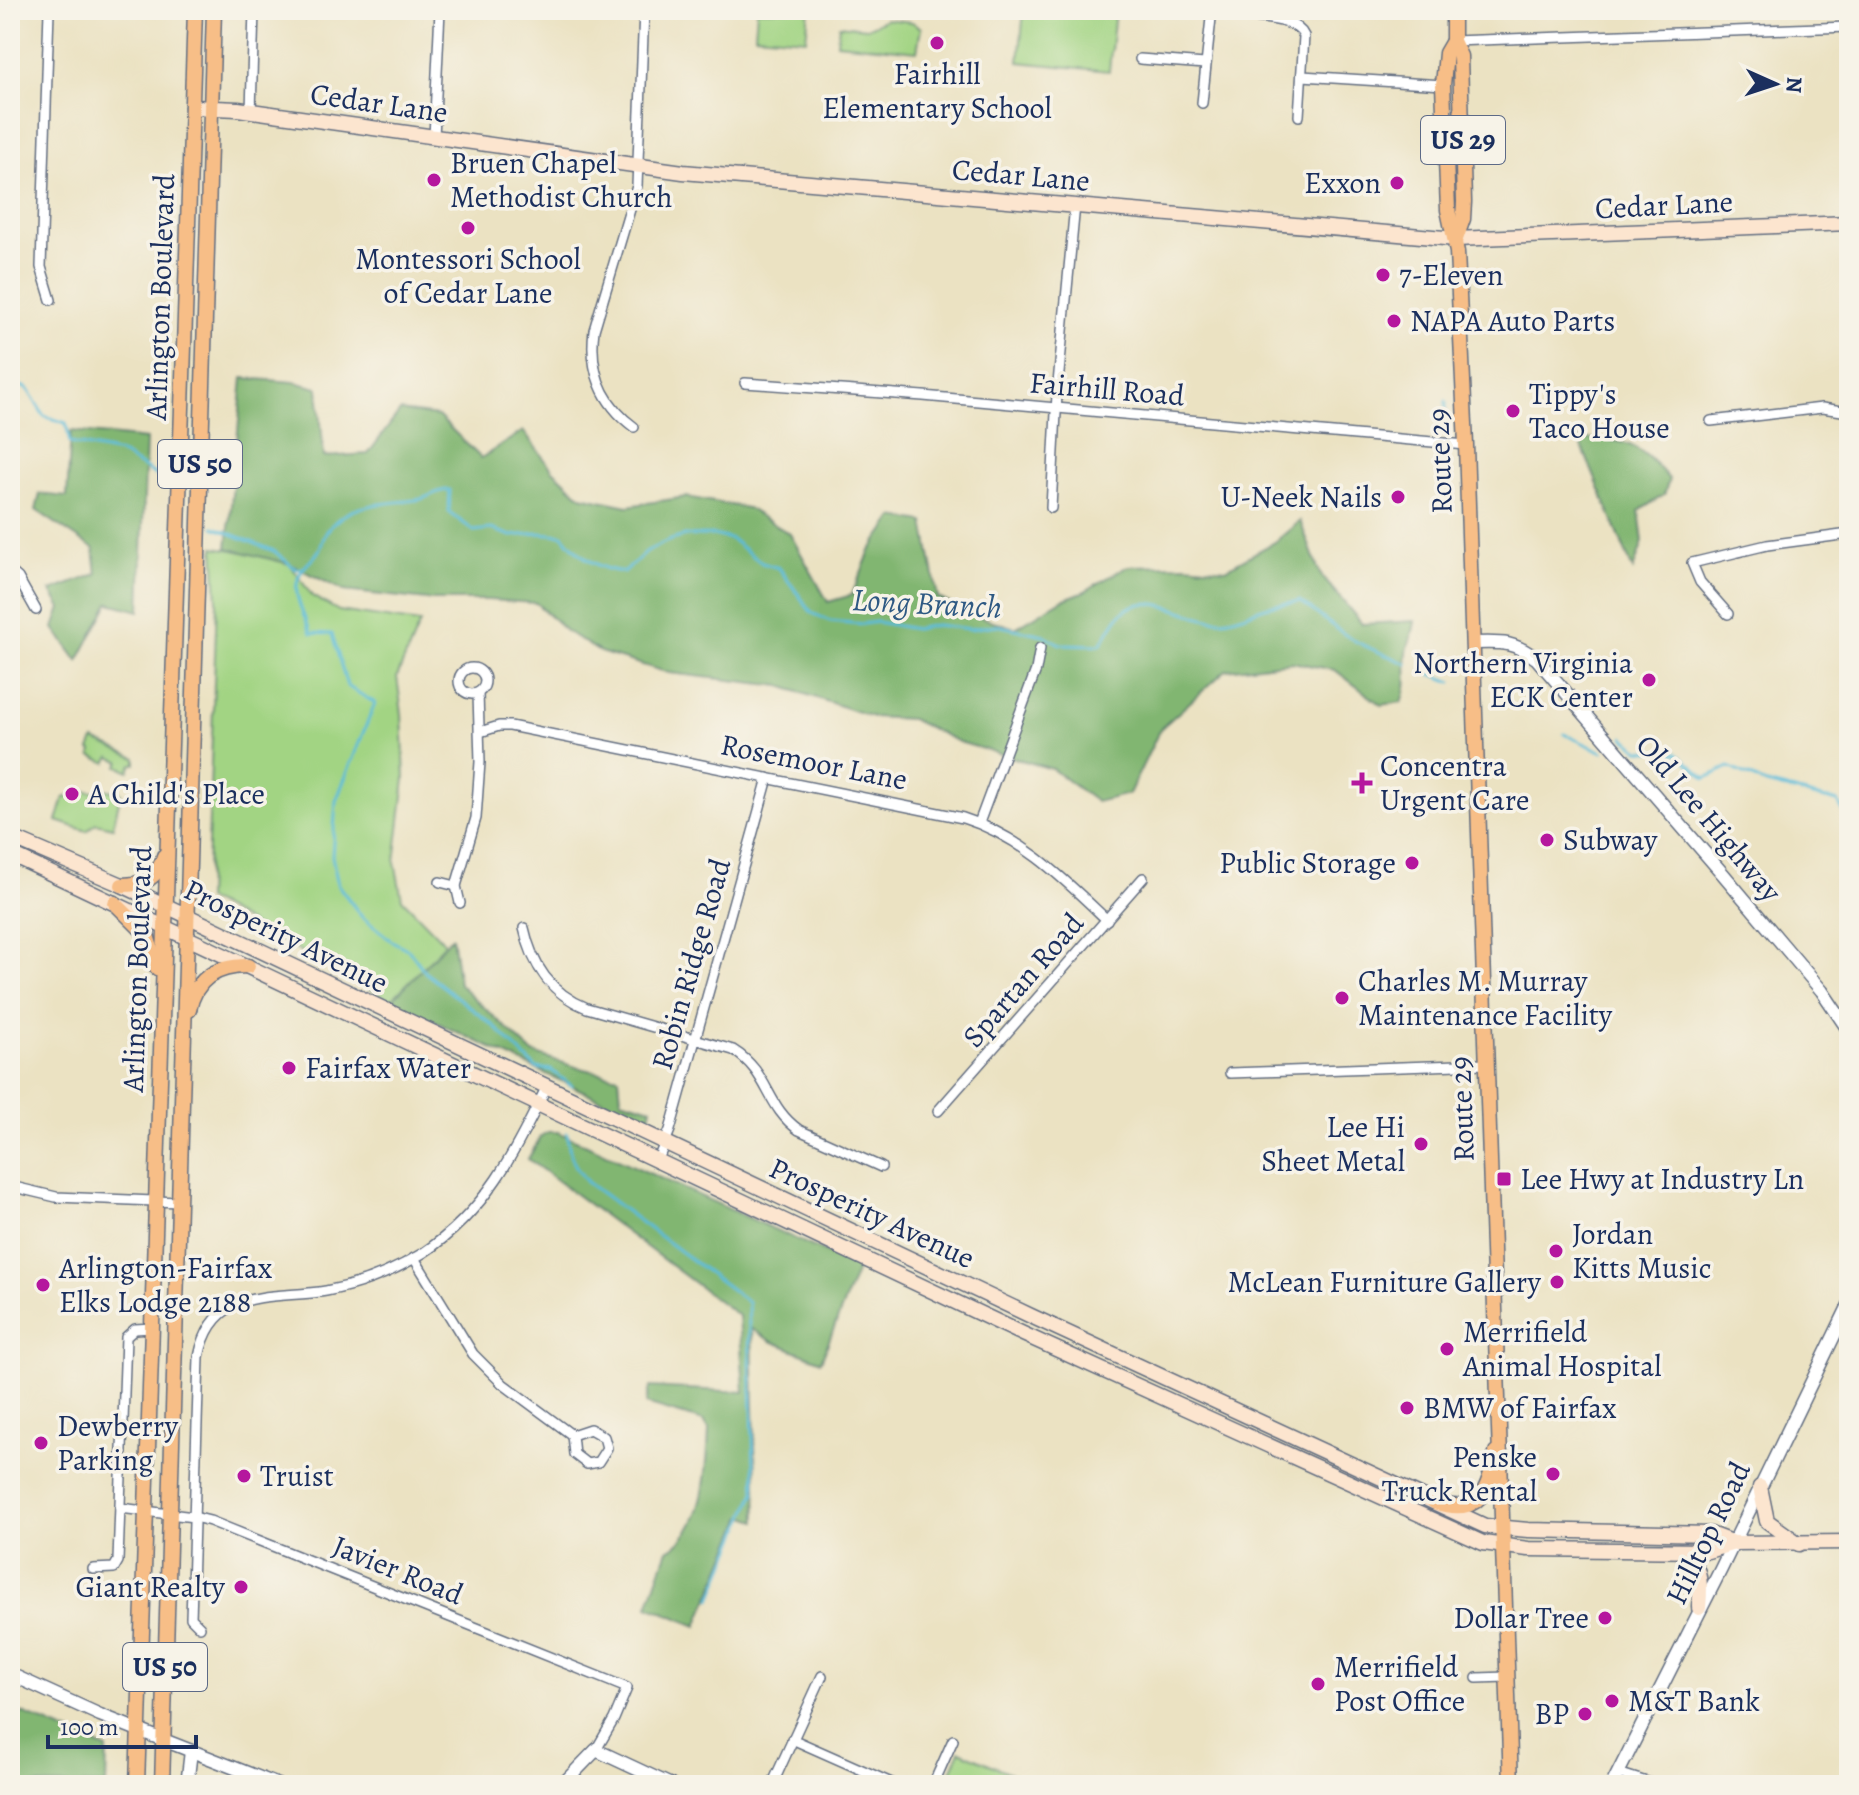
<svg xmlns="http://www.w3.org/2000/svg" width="1859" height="1795" viewBox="0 0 1859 1795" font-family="Alegreya,serif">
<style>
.green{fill:#a2d483;stroke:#5e8270;stroke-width:2}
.forest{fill:#81b671;stroke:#4e7268;stroke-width:2}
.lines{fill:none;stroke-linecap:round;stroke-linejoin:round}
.stream{stroke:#5abcd9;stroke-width:3}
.minor-casing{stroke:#646e81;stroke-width:12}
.tertiary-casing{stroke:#646e81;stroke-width:15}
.secondary-casing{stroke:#646e81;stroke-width:17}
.primary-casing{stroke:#646e81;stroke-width:17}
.minor{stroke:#fff;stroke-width:9}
.tertiary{stroke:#fff;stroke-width:12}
.secondary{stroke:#fce5cf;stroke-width:14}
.primary{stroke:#f7be87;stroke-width:14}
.poi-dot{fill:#b5179e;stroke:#f7f3e8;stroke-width:3}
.labels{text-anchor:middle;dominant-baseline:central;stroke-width:7;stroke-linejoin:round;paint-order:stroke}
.shield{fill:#f7f3e8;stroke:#5d6a87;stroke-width:2}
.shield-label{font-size:28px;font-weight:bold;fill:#1b2f5e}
.poi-label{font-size:30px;fill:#1b2f5e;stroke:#f7f3e8;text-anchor:start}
.street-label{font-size:30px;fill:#1b2f5e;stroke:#f7f3e8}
.water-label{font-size:32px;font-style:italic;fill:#2e5983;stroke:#f7f3e8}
</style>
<rect width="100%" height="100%" fill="#f7f3e8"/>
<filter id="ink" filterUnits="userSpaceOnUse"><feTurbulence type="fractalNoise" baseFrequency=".0125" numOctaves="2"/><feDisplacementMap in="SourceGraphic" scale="16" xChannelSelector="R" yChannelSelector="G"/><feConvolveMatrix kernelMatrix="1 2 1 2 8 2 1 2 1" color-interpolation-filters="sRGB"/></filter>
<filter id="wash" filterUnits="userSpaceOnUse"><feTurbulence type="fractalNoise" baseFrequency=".006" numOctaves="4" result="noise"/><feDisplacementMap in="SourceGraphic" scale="32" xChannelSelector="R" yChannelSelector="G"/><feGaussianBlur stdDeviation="1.8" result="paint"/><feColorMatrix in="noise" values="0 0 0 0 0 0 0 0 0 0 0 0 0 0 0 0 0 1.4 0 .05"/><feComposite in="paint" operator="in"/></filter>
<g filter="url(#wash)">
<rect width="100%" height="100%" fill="#ebe2c2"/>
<!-- green -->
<g class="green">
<path d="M757,10H809L806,39L755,35Z"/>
<path d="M1024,10H1115L1109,71L1019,62Z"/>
<path d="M886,19L912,22L921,28L917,51L837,43L839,25L867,28Z"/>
<path d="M214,547L260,554L290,564L312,596L339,611L420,623L397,677L402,714L405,779L395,862L402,899L446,944L391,1001L206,899L217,601Z"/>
<path d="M94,740L136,758V764H132L129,771L118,766L120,761L110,757L107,763L91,756L92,751L90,750Z"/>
<path d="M104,789L121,793L113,827L96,823L87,831L57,821L64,798L85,791L103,793Z"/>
<path d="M960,1751L1037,1785H945Z"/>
</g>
<!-- forest -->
<g class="forest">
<path d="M243,378L294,382L318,388L324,457L368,454L400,411L438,416L481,458L523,431L553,470L581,496L628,506L686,497L747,508L790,534L828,602L852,595L870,551L894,517L924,522L938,598L974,615L1015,628L1062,600L1083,592L1128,566L1186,565L1226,569L1275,542L1300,521L1320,574L1362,624L1415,621C1414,631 1411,638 1408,647C1403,667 1411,682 1402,702L1381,705L1335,670L1292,662L1226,670L1160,729L1129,794L1096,802L1052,769L959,742L911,719L873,717L781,686L669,673L600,652L566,631L536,603L488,600H428L344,591L290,564L227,548Z"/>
<path d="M71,431L146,439L140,611L109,603L78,661L54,628L61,608L51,591L97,574L94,549L36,510L40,494L67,497Z"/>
<path d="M1579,439C1628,440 1636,441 1669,479L1664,495L1639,511L1643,542L1633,570Z"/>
<path d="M452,937L459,984L533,1053L579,1068L619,1077L621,1099L652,1108L649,1122L391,1001Z"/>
<path d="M548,1132H558L858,1267L821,1361L771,1341L752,1329L757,1521L743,1516L697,1626L648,1606L668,1550C706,1529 707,1469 709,1429L704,1421L646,1404L650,1387L744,1392L739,1316L528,1159L541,1136Z"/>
<path d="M10,1704L20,1712L107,1749L106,1785H10Z"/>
</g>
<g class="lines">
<!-- stream -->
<g class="stream">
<path d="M10,383L27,388L44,416L66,423L70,443L120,453L161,478"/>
<path d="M1445,432L1446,401"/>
<path d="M214,527L274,551L296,569L303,568"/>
<path d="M1423,671L1452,682"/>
<path d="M1564,734L1603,752"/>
<path d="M1624,737L1639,750L1677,753L1706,778L1729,767L1766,784L1838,802L1849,823"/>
<path d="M572,1086L551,1070L536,1068L494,1026L426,973L409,950L392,941L362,917L338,885L332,856L336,801L375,703L347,686L332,634L311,633C303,612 288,589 303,569C308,562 315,558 319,550C322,545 323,538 326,533C345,502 384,504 416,500C429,499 436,489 450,490L449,512L474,531L491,529L512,536L538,533L563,535C578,555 599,570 624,572L647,551L668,541L685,536L713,535L731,539L762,563L779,568L812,613L830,621L862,624L877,622L915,629L936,625L970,629L996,625L1044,635L1060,644L1100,645C1108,635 1113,622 1121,614C1150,586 1189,622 1222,620C1239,619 1253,610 1269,606C1279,604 1290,603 1300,601C1320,615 1337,632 1359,643C1374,651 1391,656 1407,664"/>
<path d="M567,1133C569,1155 573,1165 587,1182L748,1302L755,1492L711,1599"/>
</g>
</g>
</g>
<g filter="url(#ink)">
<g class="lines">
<!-- minor casing -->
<g class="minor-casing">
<g id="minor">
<path d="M49,10L41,267L51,300"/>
<path d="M1219,10C1243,21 1294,13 1304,36L1299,116"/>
<path d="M1846,27L1849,137"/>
<path d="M1453,41L1849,27"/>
<path d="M1140,59L1205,64"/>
<path d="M1302,76L1443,85"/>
<path d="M1202,103L1211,18L1218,10"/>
<path d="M251,111L254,10"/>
<path d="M434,137L440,10"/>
<path d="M745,383L923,396L1466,445"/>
<path d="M1711,421L1822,408L1849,412"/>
<path d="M634,427C601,403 589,369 594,330L637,186L644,10"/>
<path d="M1051,508L1057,394L1075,205"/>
<path d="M10,571L18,578L36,610"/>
<path d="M1728,614L1700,582L1692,563L1767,545L1849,534"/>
<circle cx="472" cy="681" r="13"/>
<path d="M480,732L499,726H510L963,818C1021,836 1064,879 1107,920"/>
<path d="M979,823L1036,670L1040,648"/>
<path d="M440,882L456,886"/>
<path d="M460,903L456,886L476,818L480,762L478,693"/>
<path d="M524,928C532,965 550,993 587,1008L733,1050C770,1073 765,1106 799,1130L881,1167"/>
<path d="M1230,1073L1486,1064"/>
<path d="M938,1111L1143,878"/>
<path d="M657,1162L670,1130L768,778"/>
<path d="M10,1186L56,1197L179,1202"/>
<path d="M414,1258L473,1354L503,1384L572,1435"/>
<path d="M590,1429L604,1437L607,1448L598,1462L587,1464L574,1454L572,1435Z"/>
<path d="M120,1508L194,1517L210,1521L627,1688L614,1719L596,1750"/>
<path d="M93,1569L114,1568L118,1561L126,1337L135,1329L152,1328"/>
<path d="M200,1627L191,1618L192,1588L199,1357C213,1285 272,1300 326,1291C360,1285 394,1271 423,1253C485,1212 515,1153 546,1088"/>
<path d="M1477,1678L1507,1677"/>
<path d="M792,1739L896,1785"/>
<path d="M1618,1773L1656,1785"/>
<path d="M772,1785L822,1676"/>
<path d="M933,1785L953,1740"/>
</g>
</g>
<!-- tertiary casing -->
<g class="tertiary-casing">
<g id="tertiary">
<path d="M1473,643C1502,642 1513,641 1537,659L1723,874L1822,991L1849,1031"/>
<path d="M10,1674L100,1715L278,1785"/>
<path d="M187,1785L191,1751"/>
<path d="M562,1785L596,1750L671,1785"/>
<path d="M1612,1785L1721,1569L1849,1305"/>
</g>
</g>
<!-- secondary casing -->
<g class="secondary-casing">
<g id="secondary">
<path d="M192,107L238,109L683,172L1456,239L1849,223"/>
<path d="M10,837L122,885L1031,1316L1485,1526L1528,1530L1710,1534L1734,1543"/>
<path d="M10,854L1023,1334L1483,1543L1528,1549L1708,1551L1734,1543L1849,1542"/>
<path d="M1760,1487L1767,1521L1799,1544"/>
<path d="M1680,1551C1703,1564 1701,1585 1699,1608"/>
</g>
</g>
<!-- primary casing -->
<g class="primary-casing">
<g id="primary">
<path d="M1453,10V41L1460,56L1464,202L1463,219L1456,239"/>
<path d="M1453,41L1446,53L1443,85L1448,210L1457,252L1466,445L1511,1785"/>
<path d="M122,885C144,885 158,878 164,856"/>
<path d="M115,903L147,935L157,968"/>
<path d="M189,1010C195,979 216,966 248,966"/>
<path d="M1434,1502C1481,1517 1487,1492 1496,1453"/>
<path d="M137,1785L195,10"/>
<path d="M162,1785L214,10"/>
</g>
</g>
<!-- minor -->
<use href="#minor" class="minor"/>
<!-- tertiary -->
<use href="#tertiary" class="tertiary"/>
<!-- secondary -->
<use href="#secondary" class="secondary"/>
<!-- primary -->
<use href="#primary" class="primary"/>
</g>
</g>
<!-- markers -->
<g class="poi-dot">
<circle cx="937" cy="43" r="8"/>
<circle cx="434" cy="180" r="8"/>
<circle cx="1397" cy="183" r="8"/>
<circle cx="468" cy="228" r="8"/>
<circle cx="1383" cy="275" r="8"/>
<circle cx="1394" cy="321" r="8"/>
<circle cx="1513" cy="411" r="8"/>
<circle cx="1398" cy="497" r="8"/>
<circle cx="1649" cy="680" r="8"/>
<path d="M1358 771h8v8h8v8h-8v8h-8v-8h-8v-8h8z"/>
<circle cx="72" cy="794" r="8"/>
<circle cx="1547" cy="840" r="8"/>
<circle cx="1412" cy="863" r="8"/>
<circle cx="1342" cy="998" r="8"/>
<circle cx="289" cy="1068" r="8"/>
<circle cx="1421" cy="1144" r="8"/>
<rect x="1496" y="1171" width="16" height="16" rx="4"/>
<circle cx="1556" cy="1251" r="8"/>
<circle cx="1557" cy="1282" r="8"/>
<circle cx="43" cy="1285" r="8"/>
<circle cx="1447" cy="1349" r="8"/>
<circle cx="1407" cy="1408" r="8"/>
<circle cx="41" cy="1443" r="8"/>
<circle cx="1553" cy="1474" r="8"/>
<circle cx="244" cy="1476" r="8"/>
<circle cx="241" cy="1587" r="8"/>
<circle cx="1605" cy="1618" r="8"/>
<circle cx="1318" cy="1684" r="8"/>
<circle cx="1612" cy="1701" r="8"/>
<circle cx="1585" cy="1714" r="8"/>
</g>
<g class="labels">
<!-- shield labels -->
<g class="shield">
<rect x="1421" y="116" width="84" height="48" rx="6"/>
<rect x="158" y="440" width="84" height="48" rx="6"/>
<rect x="123" y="1643" width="84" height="48" rx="6"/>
</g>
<g class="shield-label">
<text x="1463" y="140">US 29</text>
<text x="200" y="464">US 50</text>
<text x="165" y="1667">US 50</text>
</g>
<!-- poi labels -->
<g class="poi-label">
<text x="937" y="74" text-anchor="middle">Fairhill<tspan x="937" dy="34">Elementary School</tspan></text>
<text x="450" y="163">Bruen Chapel<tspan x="450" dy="34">Methodist Church</tspan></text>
<text x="1381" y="183" text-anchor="end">Exxon</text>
<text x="468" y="259" text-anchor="middle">Montessori School<tspan x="468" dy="34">of Cedar Lane</tspan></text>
<text x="1399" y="275">7-Eleven</text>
<text x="1410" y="321">NAPA Auto Parts</text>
<text x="1529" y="394">Tippy's<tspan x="1529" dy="34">Taco House</tspan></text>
<text x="1382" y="497" text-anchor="end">U-Neek Nails</text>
<text x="1633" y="663" text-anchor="end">Northern Virginia<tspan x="1633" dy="34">ECK Center</tspan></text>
<text x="1380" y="766">Concentra<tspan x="1380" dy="34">Urgent Care</tspan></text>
<text x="88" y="794">A Child's Place</text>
<text x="1563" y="840">Subway</text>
<text x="1396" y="863" text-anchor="end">Public Storage</text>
<text x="1358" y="981">Charles M. Murray<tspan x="1358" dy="34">Maintenance Facility</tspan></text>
<text x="305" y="1068">Fairfax Water</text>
<text x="1405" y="1127" text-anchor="end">Lee Hi<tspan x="1405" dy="34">Sheet Metal</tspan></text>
<text x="1520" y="1179">Lee Hwy at Industry Ln</text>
<text x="1572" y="1234">Jordan<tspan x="1572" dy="34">Kitts Music</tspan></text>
<text x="59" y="1268">Arlington-Fairfax<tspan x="59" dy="34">Elks Lodge 2188</tspan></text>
<text x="1541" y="1282" text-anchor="end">McLean Furniture Gallery</text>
<text x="1463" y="1332">Merrifield<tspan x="1463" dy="34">Animal Hospital</tspan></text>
<text x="1423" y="1408">BMW of Fairfax</text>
<text x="57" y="1426">Dewberry<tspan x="57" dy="34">Parking</tspan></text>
<text x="1537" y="1457" text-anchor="end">Penske<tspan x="1537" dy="34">Truck Rental</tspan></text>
<text x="260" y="1476">Truist</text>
<text x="225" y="1587" text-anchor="end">Giant Realty</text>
<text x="1589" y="1618" text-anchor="end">Dollar Tree</text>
<text x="1334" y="1667">Merrifield<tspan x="1334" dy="34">Post Office</tspan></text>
<text x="1628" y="1701">M&amp;T Bank</text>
<text x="1569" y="1714" text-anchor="end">BP</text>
</g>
<!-- street labels -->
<g class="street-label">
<text transform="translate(379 103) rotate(8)">Cedar Lane</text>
<text transform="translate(1021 175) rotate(5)">Cedar Lane</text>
<text transform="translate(1664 205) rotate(-3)">Cedar Lane</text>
<text transform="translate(160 297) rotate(-88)">Arlington Boulevard</text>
<text transform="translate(1107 389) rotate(5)">Fairhill Road</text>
<text transform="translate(1440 461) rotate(-92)">Route 29</text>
<text transform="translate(814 762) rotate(11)">Rosemoor Lane</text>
<text transform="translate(1709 818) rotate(50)">Old Lee Highway</text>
<text transform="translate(286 936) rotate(26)">Prosperity Avenue</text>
<text transform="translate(691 964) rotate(-74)">Robin Ridge Road</text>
<text transform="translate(137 969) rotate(-88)">Arlington Boulevard</text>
<text transform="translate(1023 980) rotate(-49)">Spartan Road</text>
<text transform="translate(1462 1109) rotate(-92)">Route 29</text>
<text transform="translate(872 1213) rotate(25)">Prosperity Avenue</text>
<text transform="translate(1708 1533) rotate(-64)">Hilltop Road</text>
<text transform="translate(398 1570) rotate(22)">Javier Road</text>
</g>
<!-- water labels -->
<g class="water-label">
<text transform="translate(927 603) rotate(3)">Long Branch</text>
</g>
</g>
<!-- margin -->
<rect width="1859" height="1795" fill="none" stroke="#f7f3e8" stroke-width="40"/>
<!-- north arrow -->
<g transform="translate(1775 84) rotate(93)" stroke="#f7f3e8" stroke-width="6" paint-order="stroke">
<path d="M0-6L14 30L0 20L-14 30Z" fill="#1b2f5e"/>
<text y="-12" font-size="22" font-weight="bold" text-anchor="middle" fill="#1b2f5e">N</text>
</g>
<!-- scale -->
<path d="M48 1735v12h148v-12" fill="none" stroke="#1b2f5e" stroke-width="4"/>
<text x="60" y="1735" font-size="24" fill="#1b2f5e" stroke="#f7f3e8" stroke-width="6" paint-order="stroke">100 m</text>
</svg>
